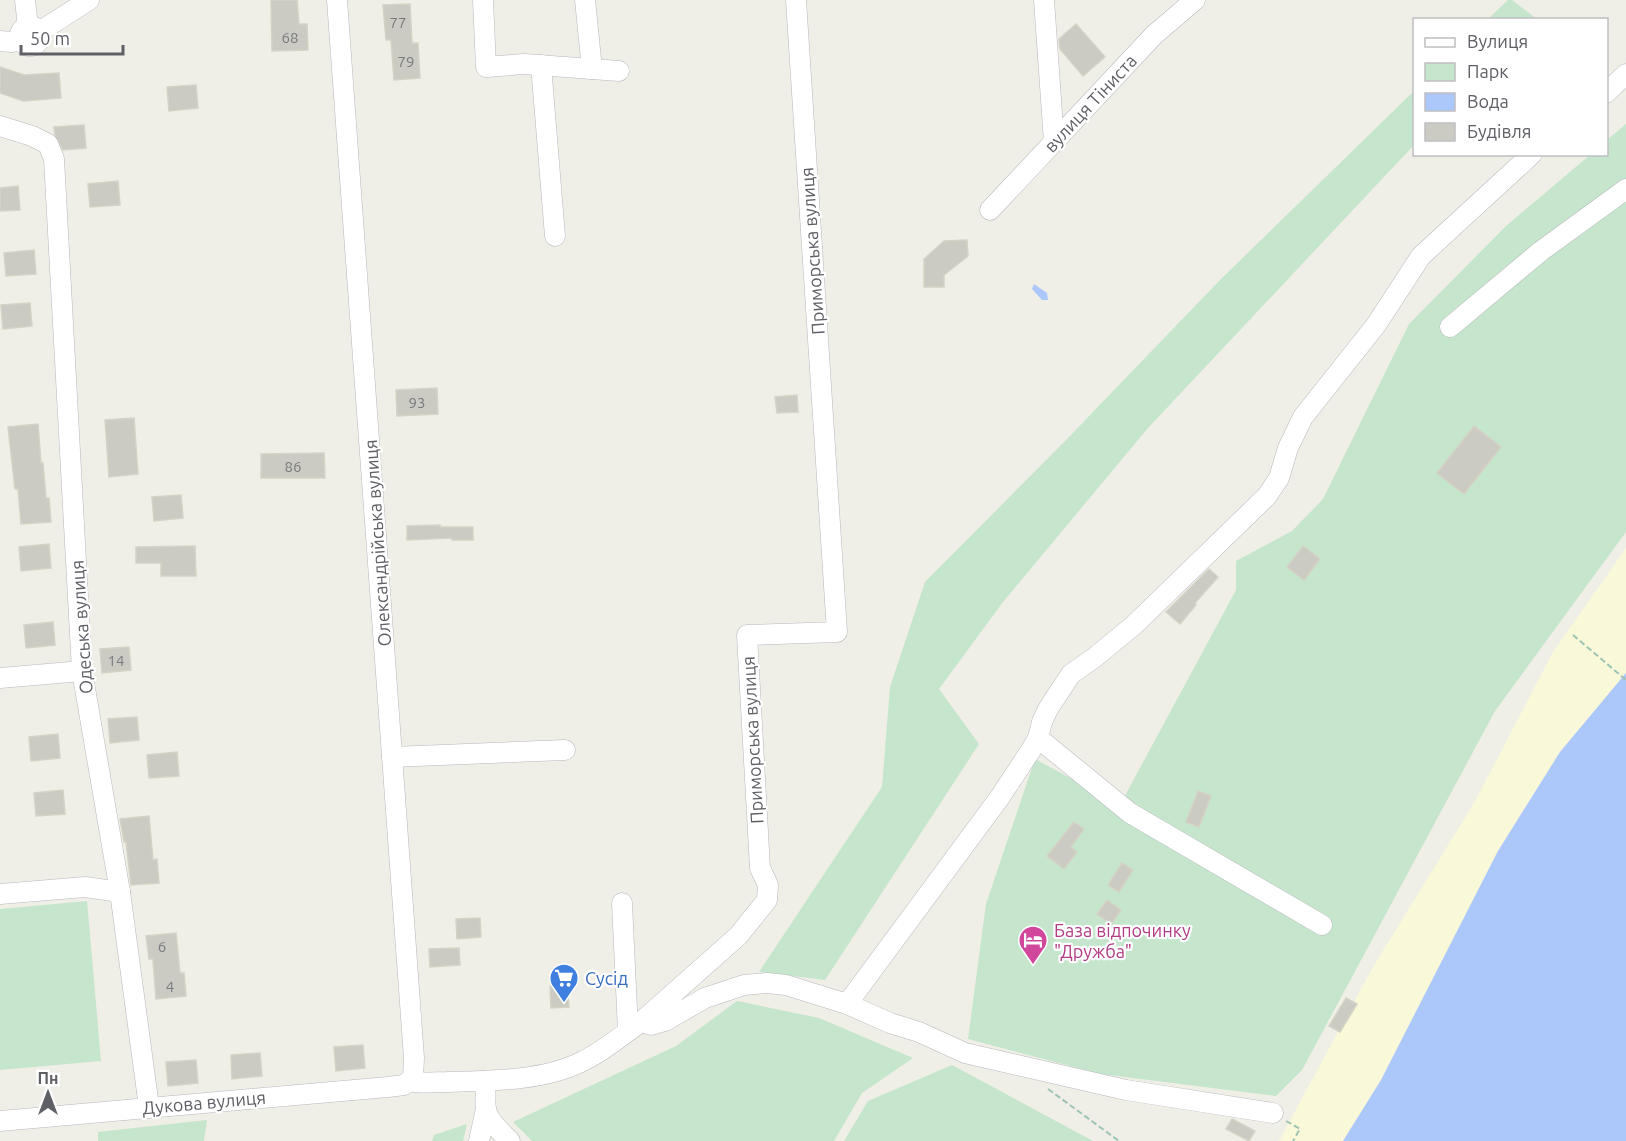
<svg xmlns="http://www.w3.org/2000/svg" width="1626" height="1141" viewBox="0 0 1626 1141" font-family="Ubuntu,sans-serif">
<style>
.green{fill:#c5e5cc}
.sand{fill:#f9f8d9}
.water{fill:#acc7fa}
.building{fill:#cbcac3;stroke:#d4d3c5;stroke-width:1.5}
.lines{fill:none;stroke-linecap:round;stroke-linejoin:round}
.minor-casing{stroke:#b7b8bc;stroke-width:21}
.path{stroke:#9ec5b3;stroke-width:2;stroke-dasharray:6 3;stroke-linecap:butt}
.minor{stroke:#fff;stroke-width:20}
.labels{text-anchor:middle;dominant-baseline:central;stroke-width:4.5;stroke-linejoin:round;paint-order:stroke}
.number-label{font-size:15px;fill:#797a7d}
.street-label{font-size:18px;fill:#5e6066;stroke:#fff}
.hotel-label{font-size:18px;fill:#b23c85;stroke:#fff;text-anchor:start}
.shop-label{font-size:18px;fill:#366cbe;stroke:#fff;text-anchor:start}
</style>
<rect width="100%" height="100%" fill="#efefe7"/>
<!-- green -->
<g class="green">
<path d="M1508,0H1512L1537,19H1488Z"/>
<path d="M1414,91V145L1148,428L1003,602L939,689L979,744L825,980L759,972L882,787L890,687L925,582L1068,438L1220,280Z"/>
<path d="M1626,124V532L1495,711L1302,1070L1276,1096L1101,1074L968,1039L986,904L1035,759L1120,805L1236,590V561L1292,531L1323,499L1409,324L1506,226L1590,155L1606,154L1607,140Z"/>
<path d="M87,901L101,1061L0,1070V909Z"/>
<path d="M737,1001L819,1018L913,1058L862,1093L834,1141H532L513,1122L676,1046Z"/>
<path d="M952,1065L1093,1141H844L868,1101Z"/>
<path d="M207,1120L204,1141H98V1132Z"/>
<path d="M467,1124L463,1141H432L434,1135Z"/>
</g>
<!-- sand -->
<path class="sand" d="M1626,548V673L1560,752L1498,851L1381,1080L1343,1141H1279L1373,967L1474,803L1553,652Z"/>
<!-- water -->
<g class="water">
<path d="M1034,284L1047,293L1048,300H1042L1032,289Z"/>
<path d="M1626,673V1141H1343L1381,1080L1498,851L1560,752Z"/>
</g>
<!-- building -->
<g class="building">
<path d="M271,0H297L299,24H307L308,50L272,51Z"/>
<path d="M410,4L412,43H418L420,78L394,80L391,40H386L383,5Z"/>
<path d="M1076,24L1105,57L1083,76L1060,49L1059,39Z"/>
<path d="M0,67L24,75L59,73L61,98L23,101L0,93Z"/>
<path d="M196,85L198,108L169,111L167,87Z"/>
<path d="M84,125L86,148L63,150L55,135L54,127Z"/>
<path d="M118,181L120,205L90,207L88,184Z"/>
<path d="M18,186L20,210L0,211V188Z"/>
<path d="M967,240L968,256L944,275V287H924V259L944,241Z"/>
<path d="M34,250L36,274L6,276L4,253Z"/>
<path d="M30,303L32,326L3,329L1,305Z"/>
<path d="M437,388L438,414L397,416L396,390Z"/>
<path d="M797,395L798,412L777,413L775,397Z"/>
<path d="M134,418L138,474L109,477L105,420Z"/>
<path d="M38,424L41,463H43L46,498H49L51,522L21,524L18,489H15L8,427Z"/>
<path d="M1474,426L1501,447L1464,494L1437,473Z"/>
<path d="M324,453L325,478H261V454Z"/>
<path d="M181,495L183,518L154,521L152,497Z"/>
<path d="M440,525V527H473V540H452V538L407,540V526Z"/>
<path d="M49,544L51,568L21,571L19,547Z"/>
<path d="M195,546L196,576H161V563H136V547Z"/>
<path d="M1303,546L1320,559L1304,580L1287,567Z"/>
<path d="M1209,569L1218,577L1195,603L1196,605L1180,624L1166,612Z"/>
<path d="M53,622L55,645L26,648L24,625Z"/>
<path d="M129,647L131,670L102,673L100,649Z"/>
<path d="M137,717L139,740L110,743L108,719Z"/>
<path d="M58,734L60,758L31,761L29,737Z"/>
<path d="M177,752L179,776L149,778L147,755Z"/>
<path d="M63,790L65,814L36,816L34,793Z"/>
<path d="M1198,791L1211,796L1199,827L1186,822Z"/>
<path d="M149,816L153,860L157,859L159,883L131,885L126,842H124L120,819Z"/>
<path d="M1074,822L1084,829L1071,847L1077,852L1064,869L1047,856Z"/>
<path d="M1122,863L1133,870L1119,892L1108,885Z"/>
<path d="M1107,900L1121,910L1111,924L1097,914Z"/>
<path d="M480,918L481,937L457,939L456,919Z"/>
<path d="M176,933L180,973H184L186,996L156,999L153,959H149L146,936Z"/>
<path d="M459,948L460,965L430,967L429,949Z"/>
<path d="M567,985L569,1007L551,1008L550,986Z"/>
<path d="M1346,998L1357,1004L1340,1032L1329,1026Z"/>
<path d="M363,1045L365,1068L336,1071L334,1047Z"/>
<path d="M260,1053L262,1076L232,1079L231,1055Z"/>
<path d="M196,1060L198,1083L168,1086L166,1062Z"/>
<path d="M1232,1119L1255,1131L1249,1141L1226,1129Z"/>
</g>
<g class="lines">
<!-- minor casing -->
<g class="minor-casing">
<g id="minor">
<path d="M25,0L28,27"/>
<path d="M483,0L486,67L524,64L619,71"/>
<path d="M585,0L592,69"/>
<path d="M796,0L837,632L747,635L760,868L768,885L767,900L738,936L641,1022L651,1025L665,1021L705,998L744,985L767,983L786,985L847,1004L890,1023L919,1032L965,1053L1126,1090L1273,1113"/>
<path d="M1044,0L1054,142"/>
<circle cx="30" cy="36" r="10"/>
<path d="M39,32L89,0"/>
<path d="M0,41L12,42L21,40"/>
<path d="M541,65L555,236"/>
<path d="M1606,93L1626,74"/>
<path d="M0,126L32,136L48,144L54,159L82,671L120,892L149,1107"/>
<path d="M990,210L1154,35L1195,0"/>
<path d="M1450,327L1541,251L1626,189"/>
<path d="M0,678L82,671"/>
<path d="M1038,738L1130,813L1322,925"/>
<path d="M392,757L565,750"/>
<path d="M0,894L85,887L120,892"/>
<path d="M622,903L628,1031"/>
<path d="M847,1004L1000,797L1031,750L1038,738L1042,722L1048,709L1071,674L1094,658L1134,625L1267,496L1279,478L1288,448L1303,417L1376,325L1421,256L1532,154"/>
<path d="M410,1081C421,1084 435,1082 447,1082C490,1081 545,1081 583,1061C604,1051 622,1035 641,1022"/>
<path d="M483,1081C488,1092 484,1099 486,1110C489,1122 501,1132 510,1141"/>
<path d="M0,1121L388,1087L404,1085L413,1078L414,1058L337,0"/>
<path d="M479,1141L486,1109"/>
</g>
</g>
<!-- path -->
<g class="path">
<path d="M1573,635L1626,680"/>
<path d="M1048,1089L1119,1141"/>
<path d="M1286,1121L1300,1129L1293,1141"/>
</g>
<!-- minor -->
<use href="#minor" class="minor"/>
</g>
<!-- icons -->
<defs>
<g id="hotel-pin" transform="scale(1.5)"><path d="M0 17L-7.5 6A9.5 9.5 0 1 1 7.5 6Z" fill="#d1479c" stroke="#fff"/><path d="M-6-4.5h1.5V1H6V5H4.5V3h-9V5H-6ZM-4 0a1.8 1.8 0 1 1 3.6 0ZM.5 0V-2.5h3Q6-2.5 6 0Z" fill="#fff"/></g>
<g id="supermarket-pin" transform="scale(1.5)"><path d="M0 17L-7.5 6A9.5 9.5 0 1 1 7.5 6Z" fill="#3f7fe0" stroke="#fff"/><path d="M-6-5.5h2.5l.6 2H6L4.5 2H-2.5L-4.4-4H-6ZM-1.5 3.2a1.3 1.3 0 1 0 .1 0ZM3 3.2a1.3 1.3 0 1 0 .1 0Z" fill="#fff"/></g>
</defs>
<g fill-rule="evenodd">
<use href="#hotel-pin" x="1033" y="940"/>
<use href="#supermarket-pin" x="564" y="978"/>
</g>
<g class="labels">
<!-- number labels -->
<g class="number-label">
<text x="398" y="22">77</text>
<text x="290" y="37">68</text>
<text x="406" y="61">79</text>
<text x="417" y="402">93</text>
<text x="293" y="466">86</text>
<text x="116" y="660">14</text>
<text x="162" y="946">6</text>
<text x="170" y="986">4</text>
</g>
<!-- street labels -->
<g class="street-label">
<text transform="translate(1090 103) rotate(-47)">вулиця Тіниста</text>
<text transform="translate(812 251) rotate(-94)">Приморська вулиця</text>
<text transform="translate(377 543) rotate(-94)">Олександрійська вулиця</text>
<text transform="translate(81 627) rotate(-94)">Одеська вулиця</text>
<text transform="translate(752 740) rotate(-93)">Приморська вулиця</text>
<text transform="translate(204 1102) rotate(-5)">Дукова вулиця</text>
</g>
<!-- hotel labels -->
<g class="hotel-label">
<text x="1054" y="930">База відпочинку<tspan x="1054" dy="21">"Дружба"</tspan></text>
</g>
<!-- shop labels -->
<g class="shop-label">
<text x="585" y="978">Сусід</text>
</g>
</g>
<!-- legend -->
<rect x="1413" y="18" width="195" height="138" fill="#ffffff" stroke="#bfbfc2" stroke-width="1.5"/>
<rect x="1425" y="38" width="30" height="9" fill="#ffffff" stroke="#bfbfc2" stroke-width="1.5"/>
<text x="1467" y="48" font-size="18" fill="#5e6066">Вулиця</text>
<rect x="1425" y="63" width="30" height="18" fill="#c5e5cc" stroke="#bfbfc2" stroke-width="1.5"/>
<text x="1467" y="78" font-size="18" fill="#5e6066">Парк</text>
<rect x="1425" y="93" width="30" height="18" fill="#acc7fa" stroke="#bfbfc2" stroke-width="1.5"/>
<text x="1467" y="108" font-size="18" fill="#5e6066">Вода</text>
<rect x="1425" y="123" width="30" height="18" fill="#cbcac3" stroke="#bfbfc2" stroke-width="1.5"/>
<text x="1467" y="138" font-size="18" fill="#5e6066">Будівля</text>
<!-- north arrow -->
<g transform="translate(48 1093)" stroke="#ffffff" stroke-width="4.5" paint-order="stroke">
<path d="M0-4.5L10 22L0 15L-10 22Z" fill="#5e6066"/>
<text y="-9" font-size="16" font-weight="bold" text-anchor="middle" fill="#5e6066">Пн</text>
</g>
<!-- scale -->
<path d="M21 45v9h102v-9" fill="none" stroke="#5e6066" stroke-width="3"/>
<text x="30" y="45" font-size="18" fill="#5e6066" stroke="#ffffff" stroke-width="4.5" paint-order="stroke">50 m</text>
</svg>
